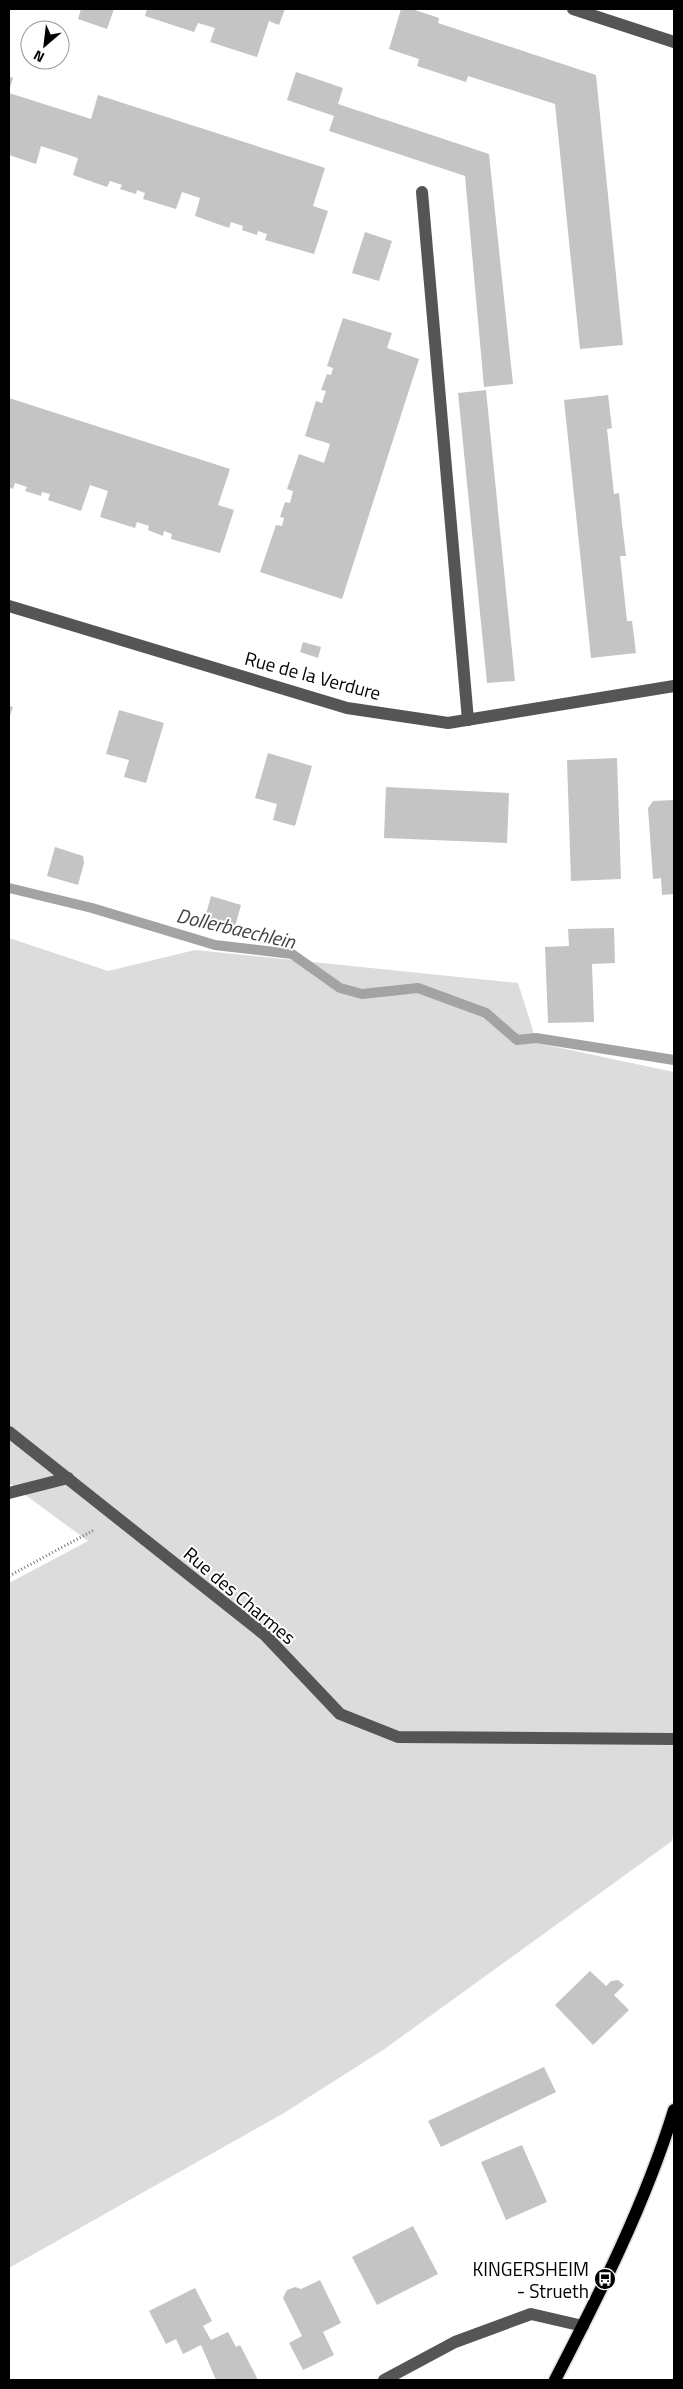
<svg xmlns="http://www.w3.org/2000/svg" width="683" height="2389" viewBox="0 0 683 2389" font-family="'Titillium Web',sans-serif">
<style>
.green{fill:#dcdcdc}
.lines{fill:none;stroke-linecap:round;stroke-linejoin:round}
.stream{stroke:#a3a3a3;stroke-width:10}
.building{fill:#c4c4c4}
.major-casing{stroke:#dbdbdb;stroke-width:15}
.path{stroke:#777;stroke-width:3;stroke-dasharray:1 2.5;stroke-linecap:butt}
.minor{stroke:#555;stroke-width:12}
.major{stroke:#000;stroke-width:12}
.labels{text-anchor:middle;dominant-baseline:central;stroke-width:4;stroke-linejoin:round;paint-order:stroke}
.street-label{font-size:19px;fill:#000;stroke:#fff}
.poi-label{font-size:19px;fill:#000;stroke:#fff;text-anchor:end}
.water-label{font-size:20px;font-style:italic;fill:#444;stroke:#fff}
</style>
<rect width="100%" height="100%" fill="#fff"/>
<!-- green -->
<path class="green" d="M9,938L108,971L195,950L518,983L537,1043L674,1072V1827L672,1841L386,2048L284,2113L9,2268V1583L88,1541L9,1483Z"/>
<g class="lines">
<!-- stream -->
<path class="stream" d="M9,888L92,908L215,945L292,954L340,988L362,994L418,988L486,1013L517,1040L536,1038L674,1060"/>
</g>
<!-- building -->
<g class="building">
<path d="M81,9H114L107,29L78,19Z"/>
<path d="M147,9H285L279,25L269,21L257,57L210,42L215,28L198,23L194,32L145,16Z"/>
<path d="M401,9H412L439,18L438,23L596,75L623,345L580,349L555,104L468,76L466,82L417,66L419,59L389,49Z"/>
<path d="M296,72L343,88L338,104L489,154L513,384L484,387L465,176L329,131L334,116L287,100Z"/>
<path d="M9,76L13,78L9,91Z"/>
<path d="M9,93L91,119L98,95L325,168L313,206L328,211L314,254L265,240L267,234L258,231L257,235L242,230L243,226L231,222L229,228L195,216L200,198L182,192L176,209L143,199L145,193L137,190L136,194L120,189L122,185L110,181L107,187L73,175L78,158L41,146L36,164L9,155Z"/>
<path d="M365,232L392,241L379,281L352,273Z"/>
<path d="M343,318L392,333L387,348L419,359L342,599L260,572L276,525L282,526L284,518L280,517L285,502L290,503L293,491L287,489L299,454L324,463L330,444L305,436L316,401L322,403L326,391L321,390L327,374L331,375L333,368L327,366Z"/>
<path d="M486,390L515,681L487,683L458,393Z"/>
<path d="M608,395L612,428L607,429L614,494L619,493L622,523L626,556H620L627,621H632L636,653L591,658L564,400Z"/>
<path d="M9,398L230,469L218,505L234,510L220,553L171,539L172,534L164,531L163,536L148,530L149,526L137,522L135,528L100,517L108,491L90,485L81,511L48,500L50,494L42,492L41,496L25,491L27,487L15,483L13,489L9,487Z"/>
<path d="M303,642L321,647L318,658L300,652Z"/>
<path d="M9,706L13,707L9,719Z"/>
<path d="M119,710L164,723L146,783L124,777L129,760L106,754Z"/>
<path d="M268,753L312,766L295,826L273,820L277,804L255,798Z"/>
<path d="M617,758L621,879L571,881L567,760Z"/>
<path d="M386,787L509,793L507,843L384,838Z"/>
<path d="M674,800V894L662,895L661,878L653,879L648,808L653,801Z"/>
<path d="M55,847L83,856L84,863L78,885L47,876Z"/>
<path d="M211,896L241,905L233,934L203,925Z"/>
<path d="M614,928L615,963L592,964L594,1022L548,1023L545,947L569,946L568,929Z"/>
<path d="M590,1971L606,1986L611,1981L618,1980L624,1985L614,1995L629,2010L593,2045L555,2005Z"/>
<path d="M544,2067L556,2092L441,2147L428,2121Z"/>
<path d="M522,2145L547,2202L506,2220L481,2162Z"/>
<path d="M413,2226L438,2274L377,2305L352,2257Z"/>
<path d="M320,2280L341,2323L323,2332L334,2355L303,2370L289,2343L302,2336L283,2298L287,2290L295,2287L301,2289Z"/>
<path d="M195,2288L212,2321L203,2326L211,2340L228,2332L236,2347L240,2345L258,2380H216L201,2345L183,2354L176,2339L166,2344L149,2311Z"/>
</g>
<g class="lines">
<!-- major casing -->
<g class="major-casing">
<path id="major" d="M555,2380C600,2293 645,2204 674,2110"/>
</g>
<!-- path -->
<path class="path" d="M9,1576L94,1530"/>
<!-- minor -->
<g class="minor">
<path d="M573,9L674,42"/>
<path d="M422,192L468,720"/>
<path d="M9,606L347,708L448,723L674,686"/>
<path d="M9,1432L265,1635L340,1714L398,1737L674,1739"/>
<path d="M9,1493L68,1478"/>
<path d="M384,2380L455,2342L531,2314L583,2326"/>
</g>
<!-- major -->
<use href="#major" class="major"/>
</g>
<!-- icons -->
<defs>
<g id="bus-disc" transform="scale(1.125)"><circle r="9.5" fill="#000" stroke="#fff"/><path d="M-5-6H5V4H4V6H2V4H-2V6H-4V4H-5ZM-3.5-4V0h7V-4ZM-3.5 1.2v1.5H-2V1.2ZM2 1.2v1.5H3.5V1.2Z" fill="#fff"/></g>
</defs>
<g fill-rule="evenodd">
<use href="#bus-disc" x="605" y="2279"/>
</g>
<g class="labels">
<!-- street labels -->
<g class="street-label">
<text transform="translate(313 675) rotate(15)">Rue de la Verdure</text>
<text transform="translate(240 1595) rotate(40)">Rue des Charmes</text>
</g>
<!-- poi labels -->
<g class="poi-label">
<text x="589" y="2268">KINGERSHEIM<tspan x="589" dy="22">- Strueth</tspan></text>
</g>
<!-- water labels -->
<g class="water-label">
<text transform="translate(236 928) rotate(13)">Dollerbaechlein</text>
</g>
</g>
<!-- border -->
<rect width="683" height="2389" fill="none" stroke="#000000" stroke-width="20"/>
<!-- north arrow -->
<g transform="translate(45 45) rotate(208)"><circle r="24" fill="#ffffff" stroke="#999999"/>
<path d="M0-4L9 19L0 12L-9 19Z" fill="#000000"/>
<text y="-8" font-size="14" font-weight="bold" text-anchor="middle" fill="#000000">N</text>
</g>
</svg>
